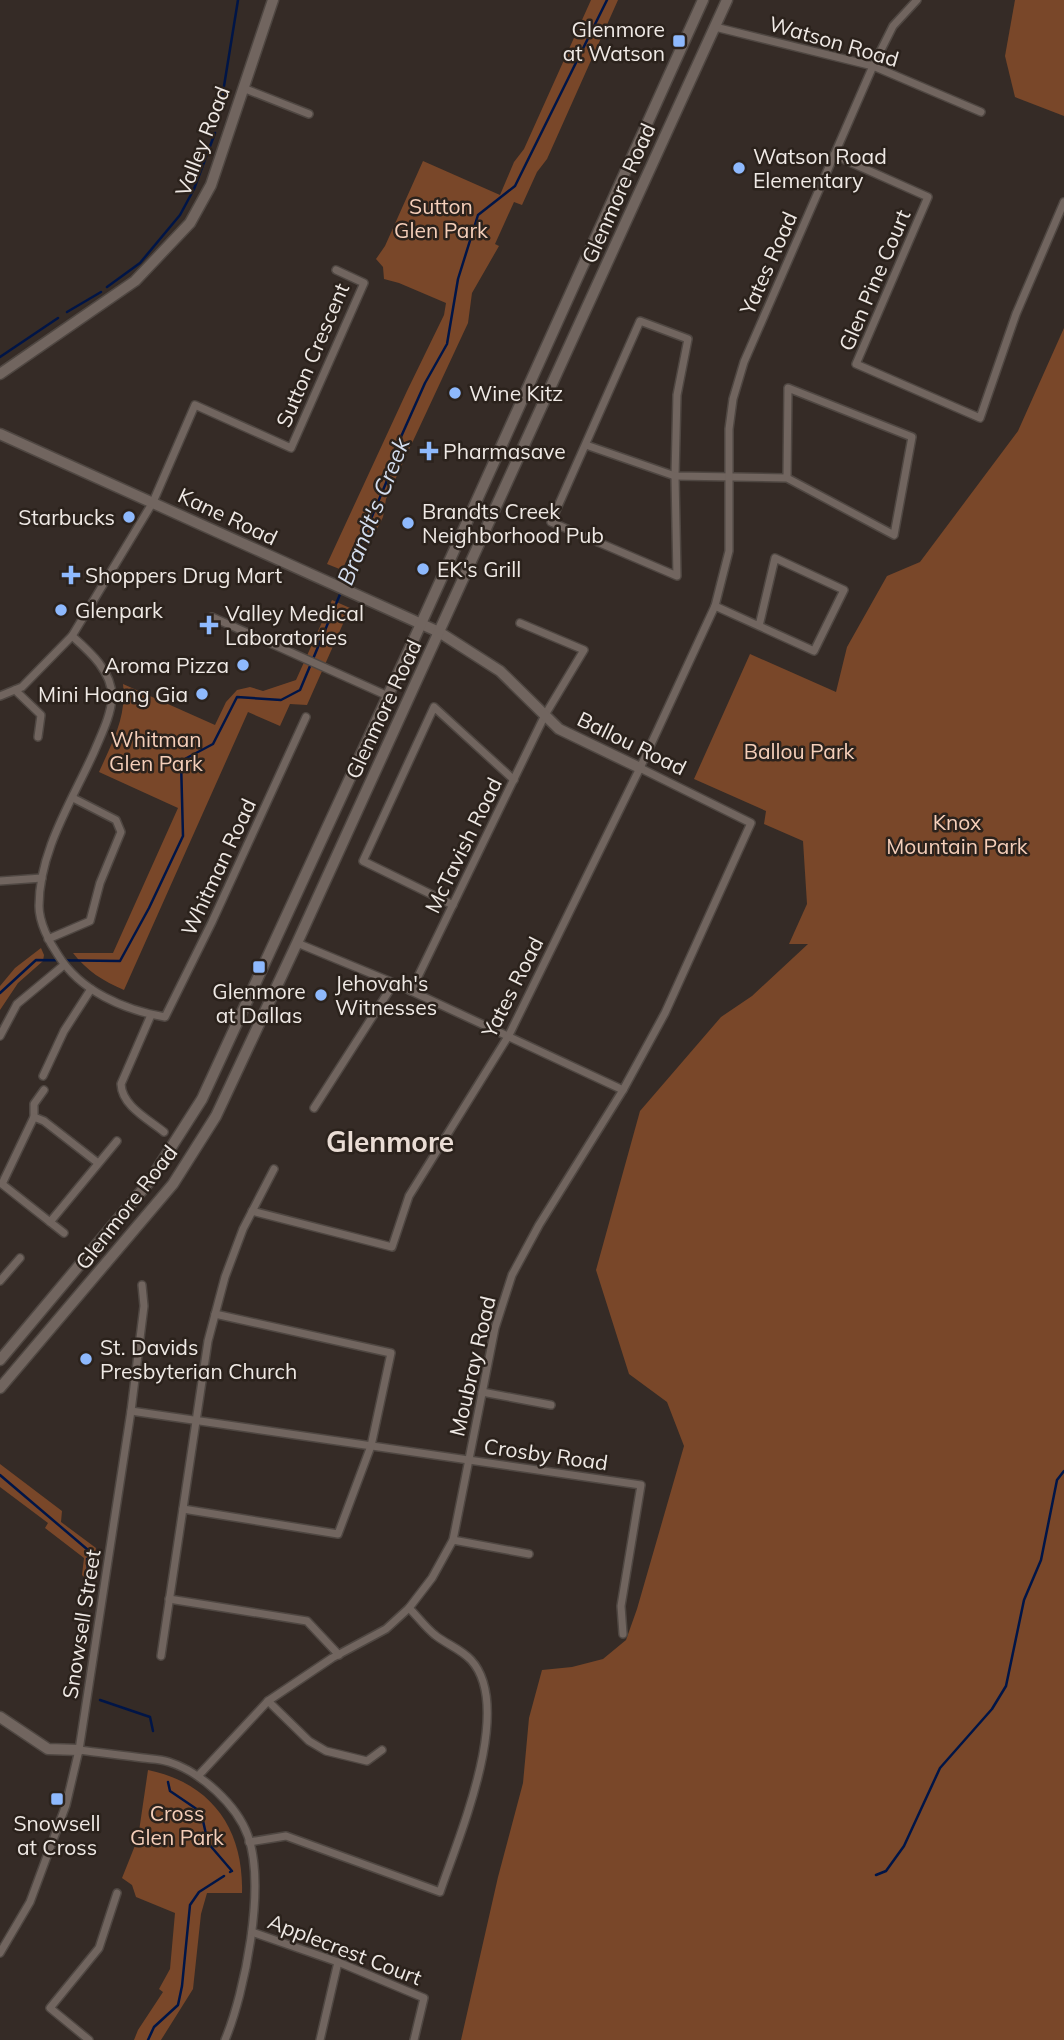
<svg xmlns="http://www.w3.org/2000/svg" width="1064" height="2040" viewBox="0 0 1064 2040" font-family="Mulish,sans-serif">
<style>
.green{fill:#794729}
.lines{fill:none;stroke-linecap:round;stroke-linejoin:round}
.stream{stroke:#001547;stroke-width:2.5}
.street-casing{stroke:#4f4742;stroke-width:10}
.secondary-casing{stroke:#4f4742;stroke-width:13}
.street{stroke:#71655f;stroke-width:7}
.secondary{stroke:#71655f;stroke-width:10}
.poi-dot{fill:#8eb9fd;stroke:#2b221c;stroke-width:2.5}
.labels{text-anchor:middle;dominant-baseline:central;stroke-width:5;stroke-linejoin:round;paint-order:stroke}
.poi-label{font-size:21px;fill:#efe9e5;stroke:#2b221c;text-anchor:start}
.street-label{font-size:21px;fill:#efe9e5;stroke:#2b221c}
.park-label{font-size:21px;fill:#f5cfba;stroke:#2b221c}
.water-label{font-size:23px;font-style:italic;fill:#d3ddee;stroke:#2b221c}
.district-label{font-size:28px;font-weight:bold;fill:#eaddd5;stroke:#2b221c}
</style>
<rect width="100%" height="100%" fill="#352b26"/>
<!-- green -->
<g class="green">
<path d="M591,0H618L547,159L537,172L522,205L514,202L495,244L499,246L472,293L468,323L386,499L383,517L372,539L359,534L342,570L327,564L407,391L444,315L446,303L399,283L384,279L383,267L376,259L385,246L423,161L500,195L514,162L524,149Z"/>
<path d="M1015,0H1064V116L1015,97L1005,56Z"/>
<path d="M1064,328V2040H461L498,1877L523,1783L529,1718L542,1670L572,1667L603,1659L626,1640L637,1609L684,1446L667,1402L629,1374L596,1270L640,1111L721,1017L752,996L808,944H789L807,904L803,841L764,824L766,811L694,779L750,654L836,692L847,647L887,576L920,562L1018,431Z"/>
<path d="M332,600L350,608L307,705L290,704L280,726L248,712L124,990C103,981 87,971 73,953H113L178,808L99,772C112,743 127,717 123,684L215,725L226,702L237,690L250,687L263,691L296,680Z"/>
<path d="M41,948L44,955L43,961L18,983L0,1010V986L15,968Z"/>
<path d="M0,1464L62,1511L61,1522L96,1548L90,1582L82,1575L84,1558L45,1528L48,1523L0,1487Z"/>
<path d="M148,1770C212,1783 244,1830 242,1893H207L201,1914L193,1989L161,2040H134L138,2030L163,1992L159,1989L170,1969L175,1913L136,1897L132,1885L122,1878L138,1838Z"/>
</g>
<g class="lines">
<!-- stream -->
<g class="stream">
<path d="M218,123L238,0"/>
<path d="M107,287L140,263L180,215L194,189L215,133"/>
<path d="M67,312L101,292"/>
<path d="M0,357L58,318"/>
<path d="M343,585L386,483L396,448L425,383L447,344L458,279L478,215L515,186L607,0"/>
<path d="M0,993L36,960L120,961L149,908L183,836L181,761L213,744L237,697L281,700L300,690L341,592"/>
<path d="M0,1475L88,1550"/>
<path d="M87,1559L89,1583"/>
<path d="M100,1700L150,1717L153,1731"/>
<path d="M168,1782L170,1791L201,1812L208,1843L232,1871L230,1872"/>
<path d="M876,1875L886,1871L904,1846L940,1768L992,1709L1006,1686L1024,1600L1041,1560L1057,1480L1064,1471"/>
<path d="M148,2040L154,2027L178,2005L182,1986L190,1905L199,1892L224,1876"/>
</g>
<!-- street casing -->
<g class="street-casing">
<g id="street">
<path d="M715,27L873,66L981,112"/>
<path d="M243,88L309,114"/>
<path d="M834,155L928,197L856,364L980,418L1016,314L1064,202"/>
<path d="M640,321L688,339L677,395L675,476L677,576L551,522Z"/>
<path d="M586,445L675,476L787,478L894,535L912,437L788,388L787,478"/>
<path d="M715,606L814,651L844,590L775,558L759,626"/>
<path d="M212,617L388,696"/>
<path d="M72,636C90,652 112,671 112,697C111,716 101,735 94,752C72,801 39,851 39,906C39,922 49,942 58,955C80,991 124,1010 165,1017L212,922L306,717"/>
<path d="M15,690L41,715L38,737"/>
<path d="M0,696L22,687L72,636L153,502L195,405L291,448L364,283L336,270"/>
<path d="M0,881L42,878"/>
<path d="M453,905L363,861L434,707L514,780"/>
<path d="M48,939L90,921L100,883L121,832L116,820L73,798"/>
<path d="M297,943L394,983L623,1090"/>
<path d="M411,991L545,715L584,650L520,623"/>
<path d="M151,1015L121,1084C122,1106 148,1119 164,1132"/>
<path d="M0,1036L17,1004L64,965"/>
<path d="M43,1076L64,1031L91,989"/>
<path d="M44,1090L34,1104V1117L44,1121L98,1163"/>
<path d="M314,1108L394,983"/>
<path d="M34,1117L2,1184L64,1233"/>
<path d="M252,1211L392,1247L409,1196L509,1035L640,768L715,606L729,551V429L733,399L744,362L873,66L893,26L917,0"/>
<path d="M50,1222L117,1141"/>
<path d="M0,1281L20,1258"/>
<path d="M482,1392L551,1405"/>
<path d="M131,1411L641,1485L621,1606L623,1634"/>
<path d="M183,1509L338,1534L371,1446L391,1353L215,1314"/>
<path d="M453,1540L529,1554"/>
<path d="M169,1599L307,1621L339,1655"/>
<path d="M161,1656L208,1341L225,1277L243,1229L274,1169"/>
<path d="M268,1701L309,1741L326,1751L367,1761L382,1750"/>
<path d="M79,1750C100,1753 122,1755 143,1758C151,1759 161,1759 169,1762C201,1772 237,1805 248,1836C266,1887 245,1992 225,2040"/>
<path d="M199,1775L268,1701L332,1658L386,1629L409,1608L432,1578L453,1540L495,1328L512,1275L539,1225L623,1090L665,1013L751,823L640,768"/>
<path d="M249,1842L286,1836L440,1892C458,1838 515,1708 471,1660C461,1649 446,1644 435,1635C426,1628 418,1617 409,1608"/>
<path d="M252,1932L338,1962L424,1998L414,2040"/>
<path d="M0,1953L30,1902L66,1805L79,1750L131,1411L144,1306L142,1285"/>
<path d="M89,2040L50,2008L99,1948L117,1893"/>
<path d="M320,2040L338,1962"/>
</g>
</g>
<!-- secondary casing -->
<g class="secondary-casing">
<g id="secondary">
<path d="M0,374L135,281L190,223L211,185L273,0"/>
<path d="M0,434L439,632L500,671L559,729L640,768"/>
<path d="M0,1360L149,1182L202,1099L415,637L703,0"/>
<path d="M0,1388L173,1184L216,1116L297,943L727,0"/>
<path d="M0,1717L48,1749L79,1750"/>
</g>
</g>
<!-- street -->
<use href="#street" class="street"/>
<!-- secondary -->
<use href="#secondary" class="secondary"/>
</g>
<!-- markers -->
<g class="poi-dot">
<rect x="672" y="34" width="14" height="14" rx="3.5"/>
<circle cx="739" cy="168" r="7"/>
<circle cx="455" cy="393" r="7"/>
<path d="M425.5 440.5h7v7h7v7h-7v7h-7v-7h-7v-7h7z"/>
<circle cx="129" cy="517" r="7"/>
<circle cx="408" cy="523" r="7"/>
<circle cx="423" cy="569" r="7"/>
<path d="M67.5 564.5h7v7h7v7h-7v7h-7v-7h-7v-7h7z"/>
<circle cx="61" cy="610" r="7"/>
<path d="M205.5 614.5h7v7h7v7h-7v7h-7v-7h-7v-7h7z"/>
<circle cx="243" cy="665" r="7"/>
<circle cx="202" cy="694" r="7"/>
<rect x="252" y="960" width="14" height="14" rx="3.5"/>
<circle cx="321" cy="995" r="7"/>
<circle cx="86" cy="1359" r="7"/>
<rect x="50" y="1792" width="14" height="14" rx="3.5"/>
</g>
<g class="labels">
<!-- poi labels -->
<g class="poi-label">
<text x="665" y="29" text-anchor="end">Glenmore<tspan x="665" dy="24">at Watson</tspan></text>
<text x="753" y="156">Watson Road<tspan x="753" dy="24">Elementary</tspan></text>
<text x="469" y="393">Wine Kitz</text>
<text x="443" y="451">Pharmasave</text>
<text x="422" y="511">Brandts Creek<tspan x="422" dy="24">Neighborhood Pub</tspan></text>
<text x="115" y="517" text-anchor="end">Starbucks</text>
<text x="437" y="569">EK's Grill</text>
<text x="85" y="575">Shoppers Drug Mart</text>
<text x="75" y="610">Glenpark</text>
<text x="225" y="613">Valley Medical<tspan x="225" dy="24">Laboratories</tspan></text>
<text x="229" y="665" text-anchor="end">Aroma Pizza</text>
<text x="188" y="694" text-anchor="end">Mini Hoang Gia</text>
<text x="335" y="983">Jehovah's<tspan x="335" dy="24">Witnesses</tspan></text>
<text x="259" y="991" text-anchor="middle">Glenmore<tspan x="259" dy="24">at Dallas</tspan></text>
<text x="100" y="1347">St. Davids<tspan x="100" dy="24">Presbyterian Church</tspan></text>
<text x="57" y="1823" text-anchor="middle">Snowsell<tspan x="57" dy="24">at Cross</tspan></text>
</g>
<!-- street labels -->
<g class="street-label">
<text transform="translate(834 41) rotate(16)">Watson Road</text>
<text transform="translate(202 141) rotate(-69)">Valley Road</text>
<text transform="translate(618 193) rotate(-66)">Glenmore Road</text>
<text transform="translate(768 263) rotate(-66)">Yates Road</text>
<text transform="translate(874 280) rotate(-67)">Glen Pine Court</text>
<text transform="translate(312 355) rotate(-67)">Sutton Crescent</text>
<text transform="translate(228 516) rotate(25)">Kane Road</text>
<text transform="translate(383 709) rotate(-65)">Glenmore Road</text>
<text transform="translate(632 743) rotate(26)">Ballou Road</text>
<text transform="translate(463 845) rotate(-64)">McTavish Road</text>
<text transform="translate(218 867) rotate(-65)">Whitman Road</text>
<text transform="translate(512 987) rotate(-63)">Yates Road</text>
<text transform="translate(126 1207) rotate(-52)">Glenmore Road</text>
<text transform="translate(472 1366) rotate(-77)">Moubray Road</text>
<text transform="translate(546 1454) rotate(8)">Crosby Road</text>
<text transform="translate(81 1624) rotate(-81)">Snowsell Street</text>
<text transform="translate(345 1949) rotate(21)">Applecrest Court</text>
</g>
<!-- park labels -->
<g class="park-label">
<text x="441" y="206">Sutton<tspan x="441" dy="24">Glen Park</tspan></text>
<text x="156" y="739">Whitman<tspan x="156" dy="24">Glen Park</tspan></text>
<text x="799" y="751">Ballou Park</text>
<text x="957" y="822">Knox<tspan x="957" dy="24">Mountain Park</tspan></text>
<text x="177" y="1813">Cross<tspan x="177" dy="24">Glen Park</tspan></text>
</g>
<!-- water labels -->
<g class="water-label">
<text transform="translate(373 511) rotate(-68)">Brandt's Creek</text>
</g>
<!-- district labels -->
<g class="district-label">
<text x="390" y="1141">Glenmore</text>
</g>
</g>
</svg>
